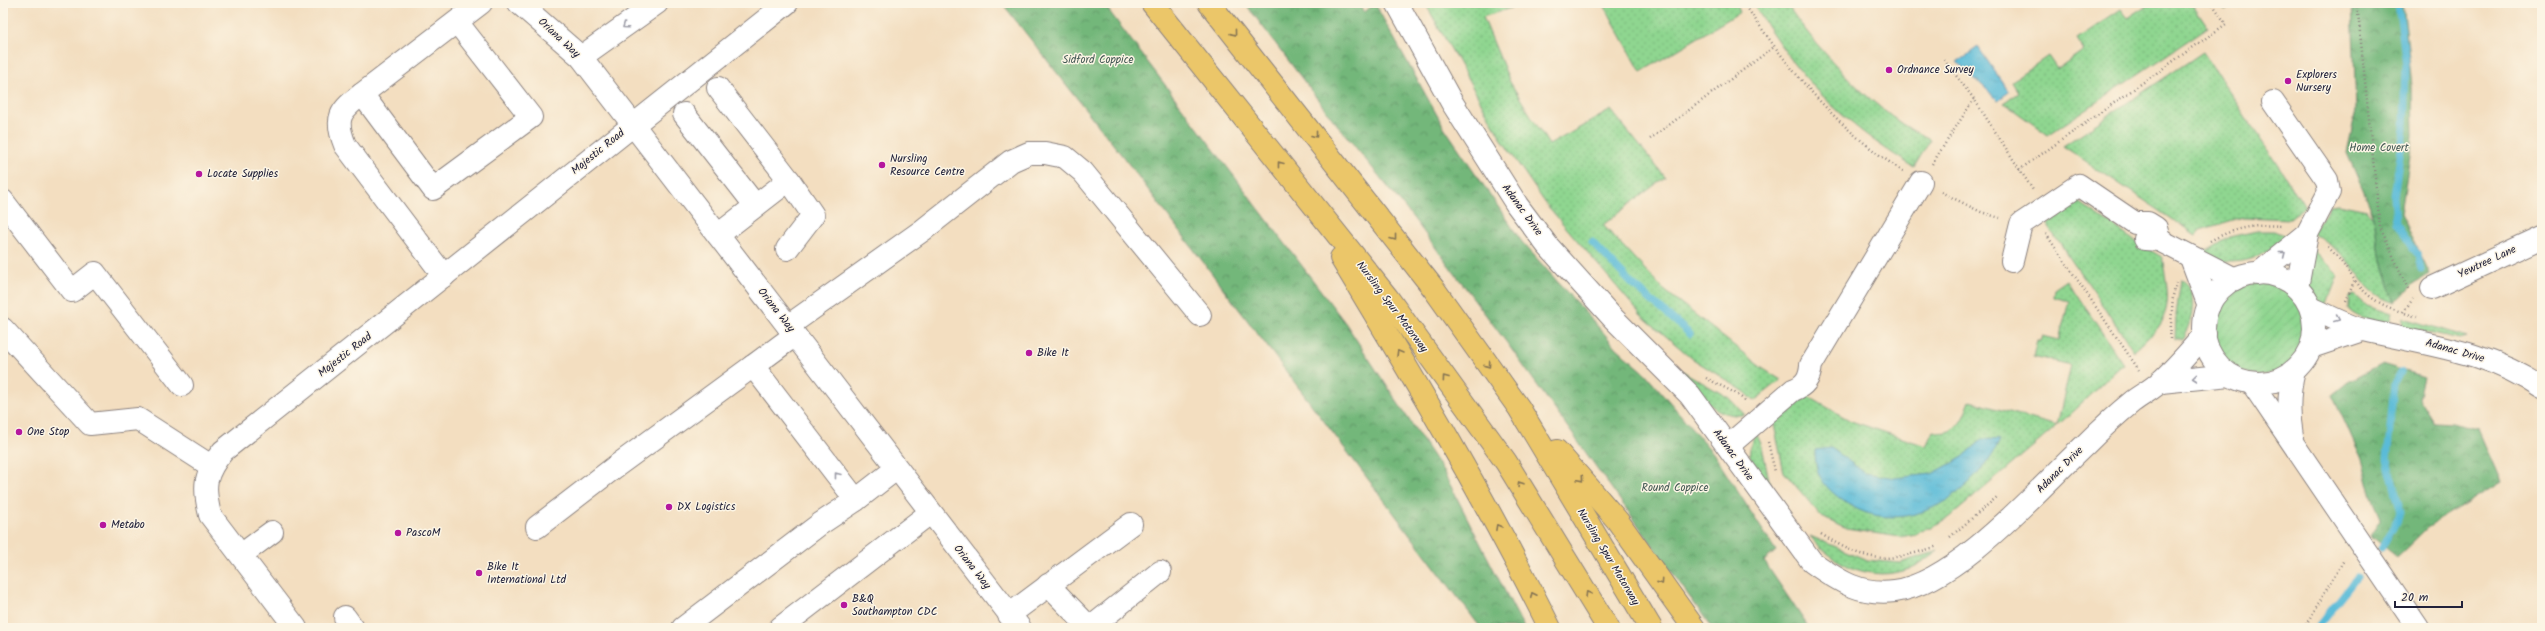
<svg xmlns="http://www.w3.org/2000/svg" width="2545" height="631" viewBox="0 0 2545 631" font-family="Kalam,sans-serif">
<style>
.grass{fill:url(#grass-dots);stroke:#587c66}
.forest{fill:url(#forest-crowns);stroke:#4a6c5a}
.garden{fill:url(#garden-furrows);stroke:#587c66}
.water{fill:url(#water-ripples);stroke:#3e6e8a}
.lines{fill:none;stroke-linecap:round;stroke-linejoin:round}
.stream{stroke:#5abbd8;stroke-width:7}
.minor-casing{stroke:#8a807e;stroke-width:24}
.highway-casing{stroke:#8a807e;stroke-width:24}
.path{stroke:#8a807e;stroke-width:2.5;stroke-dasharray:1 3;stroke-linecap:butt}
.minor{stroke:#fff;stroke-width:22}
.highway{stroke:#ebc669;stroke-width:22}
.oneway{stroke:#9c9ca7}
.oneway2{stroke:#867452}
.poi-dot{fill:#b5179e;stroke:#fcf5e5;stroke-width:1.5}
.labels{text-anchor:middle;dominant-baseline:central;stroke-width:3;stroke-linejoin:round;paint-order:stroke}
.street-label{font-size:11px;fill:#22223b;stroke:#fcf5e5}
.park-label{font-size:11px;fill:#435854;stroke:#fcf5e5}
.poi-label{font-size:11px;fill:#22223b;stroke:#fcf5e5;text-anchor:start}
</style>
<defs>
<pattern id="grass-dots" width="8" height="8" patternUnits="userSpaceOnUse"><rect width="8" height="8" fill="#8fd690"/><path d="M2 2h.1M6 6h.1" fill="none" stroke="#7bb77d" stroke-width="1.8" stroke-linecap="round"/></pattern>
<pattern id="forest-crowns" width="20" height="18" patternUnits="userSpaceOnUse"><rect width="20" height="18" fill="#73b77a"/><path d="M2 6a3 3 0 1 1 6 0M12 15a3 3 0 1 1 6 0" fill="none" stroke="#5e9465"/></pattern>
<pattern id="garden-furrows" width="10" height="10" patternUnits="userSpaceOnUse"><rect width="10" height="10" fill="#8fd690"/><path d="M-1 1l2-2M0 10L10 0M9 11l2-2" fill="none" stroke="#7bb77d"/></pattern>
<pattern id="water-ripples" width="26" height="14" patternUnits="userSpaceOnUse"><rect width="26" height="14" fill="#5abbd8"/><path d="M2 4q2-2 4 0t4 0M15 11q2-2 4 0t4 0" fill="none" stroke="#4ea0ba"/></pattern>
</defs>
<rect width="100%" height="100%" fill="#fcf5e5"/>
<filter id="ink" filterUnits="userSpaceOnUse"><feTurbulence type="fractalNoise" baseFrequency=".025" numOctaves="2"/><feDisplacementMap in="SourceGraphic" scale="8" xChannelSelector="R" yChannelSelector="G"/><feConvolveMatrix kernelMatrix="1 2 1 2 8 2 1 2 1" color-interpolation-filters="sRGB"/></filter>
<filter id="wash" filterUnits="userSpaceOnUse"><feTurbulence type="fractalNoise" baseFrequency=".012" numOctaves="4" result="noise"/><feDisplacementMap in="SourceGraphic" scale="16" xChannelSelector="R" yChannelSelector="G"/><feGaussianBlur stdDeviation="0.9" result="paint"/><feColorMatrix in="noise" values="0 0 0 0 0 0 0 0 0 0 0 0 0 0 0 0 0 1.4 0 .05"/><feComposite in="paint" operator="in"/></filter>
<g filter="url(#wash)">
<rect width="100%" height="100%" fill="#f3dec0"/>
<!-- grass -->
<g class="grass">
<path d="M1425,3H1526L1483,17L1510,82L1549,145L1611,110L1665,177L1603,225L1663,289L1762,368L1781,380L1754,401L1745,392L1693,359L1641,315L1546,204L1504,143Z"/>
<path d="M1603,3H1736L1740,12L1641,72Z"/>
<path d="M1748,3H1786C1813,45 1884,123 1931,139L1914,167C1840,122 1800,79 1754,5L1750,6Z"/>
<path d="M2151,3H2192L2208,27L2048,135L2004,103L2019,93L2012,81L2048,56L2057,69L2084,50L2077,39L2121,9L2128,18Z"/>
<path d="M2220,3H2236L2225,11Z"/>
<path d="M2203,52L2305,207L2290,219L2243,217L2200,230L2196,235L2063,146Z"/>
<path d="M2078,202L2139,244L2162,257C2171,306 2173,317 2134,351L2047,225Z"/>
<path d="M2338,204L2367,210L2374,216L2378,248L2395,303C2367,294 2363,279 2345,258C2336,248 2324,241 2313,233L2330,205Z"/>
<path d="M2257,231H2275L2287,236C2256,262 2237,268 2198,256L2229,237Z"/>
<path d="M2310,247L2338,275L2326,306C2299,287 2306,276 2310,247Z"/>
<path d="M2067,280L2123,364L2057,426L1949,518L1916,534L1900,537L1846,529L1822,517L1784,472L1773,420L1804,394L1851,421L1926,446L1933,431C1957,438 1963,419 1970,401L2057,426L2071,365L2033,356L2037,341H2041L2043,336L2059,340L2069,301L2053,297L2054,289Z"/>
<path d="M2181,280C2201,291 2191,325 2182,340H2175L2176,315Z"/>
<path d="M2355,295L2367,306L2391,314L2388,322C2375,321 2358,320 2348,309L2350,297Z"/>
<path d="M2403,318L2467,337L2460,339L2402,326Z"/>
<path d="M1679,369L1729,398L1745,415C1711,418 1699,392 1679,369Z"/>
<path d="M1756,433L1762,446L1771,490C1756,470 1741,458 1756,433Z"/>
<path d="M1810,536L1867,560L1900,563L1938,551C1929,557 1919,565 1909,569C1871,583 1834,565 1810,536Z"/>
</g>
<!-- forest -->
<g class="forest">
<path d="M1002,3H1103L1346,324L1444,473L1524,628H1481L1131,167Z"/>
<path d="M1245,3H1357L1364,12L1375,4L1442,124L1522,242L1617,348L1645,373L1713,453L1776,551L1764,561L1809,628H1712L1507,343L1414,219L1331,117Z"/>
<path d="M2352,3H2403L2412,86L2413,136L2401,213L2430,274L2415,283L2395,303L2378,248L2374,216L2347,153L2356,110Z"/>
<path d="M2382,364L2424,377L2419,398L2434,422L2452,423L2478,429L2501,482L2427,528L2397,557L2370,535L2381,518L2372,497L2362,459L2332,395L2348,382Z"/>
</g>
<!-- garden -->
<circle class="garden" cx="2259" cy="329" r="46"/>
<!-- water -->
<g class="water">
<path d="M1978,47L2009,92L1998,100L1957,62Z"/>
<path d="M1983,439L2000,440C1973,497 1901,543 1842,500C1822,485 1815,474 1815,450L1831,448L1865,473L1895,478L1932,474L1963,457Z"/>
</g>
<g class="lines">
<!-- stream -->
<g class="stream">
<path d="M2398,3L2406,65L2404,129L2394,196L2396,223L2418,255L2421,269"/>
<path d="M1592,242L1631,283L1690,334"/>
<path d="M2381,549L2401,512L2387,460L2394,384L2401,372"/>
<path d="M2317,628L2357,577"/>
</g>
</g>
</g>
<g filter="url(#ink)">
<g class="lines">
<!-- minor casing -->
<g class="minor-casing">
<g id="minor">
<path d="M519,3L581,57L1020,628"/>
<path d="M1397,3L1451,101L1517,205L1547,245L1612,317L1690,395L1812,562C1840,582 1860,595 1895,591C1957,583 2040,487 2085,445C2100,430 2116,415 2132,402C2141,395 2153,389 2161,381C2177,367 2191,350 2205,334"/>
<path d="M457,22L531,117L433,189L362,94L481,3"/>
<path d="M581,57L657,3"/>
<path d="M718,88L789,180L718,235"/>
<path d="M362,94C340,111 334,118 345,145L444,276"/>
<path d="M684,114L755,205"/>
<path d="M3,201L72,291L95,273L182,385"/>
<path d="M2145,239L2159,240L2235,279"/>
<path d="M787,249L813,215L789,180"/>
<path d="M2191,258L2209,306"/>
<path d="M2012,261L2021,224L2079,185L2135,223H2148L2156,228L2159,240"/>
<circle cx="2259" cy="328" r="55"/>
<path d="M2258,274L2307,234L2329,192L2327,180L2273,102"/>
<path d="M2297,288L2307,234"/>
<path d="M2432,288L2542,237"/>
<path d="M2311,308C2328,315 2346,326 2364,330C2427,345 2486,350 2542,388"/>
<path d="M788,326L923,230L1011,161L1029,153H1045L1065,157L1083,172L1200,315"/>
<path d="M3,329L90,424L138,419L211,466"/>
<path d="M795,335L753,366L856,500L896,469"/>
<path d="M2311,347L2362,330"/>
<path d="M2161,382L2230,375"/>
<path d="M2252,383L2418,628"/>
<path d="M2292,436C2288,413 2288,393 2294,371"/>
<path d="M1728,446L1793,390C1805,386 1810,378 1811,365L1921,182"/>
<path d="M537,527L615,467L753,366"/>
<path d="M241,555L272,532"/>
<path d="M1048,585L1090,628L1160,572"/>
<path d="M1009,615L1131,524"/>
<path d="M345,617L353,628"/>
<path d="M296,628L210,515C203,486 204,474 223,451L787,3"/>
<path d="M683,628L820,524L856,500"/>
<path d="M780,628L930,513"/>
</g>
</g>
<!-- highway casing -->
<g class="highway-casing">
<g id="highway">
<path d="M1152,3L1387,297L1506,462L1608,628"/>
<path d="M1209,3L1434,289L1519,408L1651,628"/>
<path d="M1341,258C1415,380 1487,501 1550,628"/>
<path d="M1557,451L1617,520L1694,628"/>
</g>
</g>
<!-- path -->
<g class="path">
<path d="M1744,3C1787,67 1836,129 1903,171"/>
<path d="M2357,3L2380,227L2409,291"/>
<path d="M1944,60L1974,99L2033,190"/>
<path d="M1650,139L1774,47"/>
<path d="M1932,164L1974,99"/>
<path d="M2019,170L2226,24L2212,3"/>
<path d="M1941,192L1981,212L2000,218"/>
<path d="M2046,234L2139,370"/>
<path d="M2210,241C2234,228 2255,224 2282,226"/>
<path d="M2328,247C2342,260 2350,276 2363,290C2377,305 2398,311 2417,317"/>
<path d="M2346,301L2355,280"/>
<path d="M2403,312L2413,299"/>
<path d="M2170,339L2173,296L2176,283"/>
<path d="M1706,378L1735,393L1746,401"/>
<path d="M1768,442L1775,472"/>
<path d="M1821,534C1869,564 1886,563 1938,546"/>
<path d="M1950,537L1997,497"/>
<path d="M2304,628L2344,560"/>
</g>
<!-- minor -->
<use href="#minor" class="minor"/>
<!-- highway -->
<use href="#highway" class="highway"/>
</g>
<!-- one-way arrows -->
<defs><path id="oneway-chevron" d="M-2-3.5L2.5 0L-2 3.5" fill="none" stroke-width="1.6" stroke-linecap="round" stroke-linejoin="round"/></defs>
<g class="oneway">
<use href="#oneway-chevron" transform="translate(625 26) rotate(145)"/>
<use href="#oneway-chevron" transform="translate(2283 254) rotate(-38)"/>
<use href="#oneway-chevron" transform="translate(2337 319) rotate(23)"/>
<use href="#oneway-chevron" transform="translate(2195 378) rotate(174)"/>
<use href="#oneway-chevron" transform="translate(837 475) rotate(-128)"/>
</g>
<g class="oneway2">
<use href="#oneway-chevron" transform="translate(1234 33) rotate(51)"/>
<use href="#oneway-chevron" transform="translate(1315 135) rotate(52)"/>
<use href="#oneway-chevron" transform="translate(1280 164) rotate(-128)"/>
<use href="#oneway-chevron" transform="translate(1394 238) rotate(52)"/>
<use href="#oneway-chevron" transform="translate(1399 353) rotate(-121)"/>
<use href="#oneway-chevron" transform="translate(1488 365) rotate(55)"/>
<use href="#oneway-chevron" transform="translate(1445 378) rotate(-126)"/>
<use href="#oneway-chevron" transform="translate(1581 479) rotate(49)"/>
<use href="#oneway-chevron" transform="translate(1520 484) rotate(-122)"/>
<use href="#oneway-chevron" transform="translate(1498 527) rotate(-119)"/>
<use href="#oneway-chevron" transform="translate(1661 582) rotate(55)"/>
<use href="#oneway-chevron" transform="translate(1588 594) rotate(-121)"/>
<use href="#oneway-chevron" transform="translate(1533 595) rotate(-116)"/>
</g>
</g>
<!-- markers -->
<g class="poi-dot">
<circle cx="1889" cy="70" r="4"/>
<circle cx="2288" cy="81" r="4"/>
<circle cx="882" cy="165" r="4"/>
<circle cx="199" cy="174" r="4"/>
<circle cx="1029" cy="353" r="4"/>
<circle cx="19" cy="432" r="4"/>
<circle cx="669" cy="507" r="4"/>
<circle cx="103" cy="525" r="4"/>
<circle cx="398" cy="533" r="4"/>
<circle cx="479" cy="573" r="4"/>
<circle cx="844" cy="605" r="4"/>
</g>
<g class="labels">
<!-- street labels -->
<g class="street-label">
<text transform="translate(559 38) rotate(43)">Oriana Way</text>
<text transform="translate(598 152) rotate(-39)">Majestic Road</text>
<text transform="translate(1522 210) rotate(54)">Adanac Drive</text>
<text transform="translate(2487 262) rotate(-25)">Yewtree Lane</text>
<text transform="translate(1392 307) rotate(53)">Nursling Spur Motorway</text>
<text transform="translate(776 310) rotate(52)">Oriana Way</text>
<text transform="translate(2455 351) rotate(16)">Adanac Drive</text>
<text transform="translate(345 355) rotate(-38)">Majestic Road</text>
<text transform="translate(1733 455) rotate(54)">Adanac Drive</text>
<text transform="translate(2060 470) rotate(-45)">Adanac Drive</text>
<text transform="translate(1608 557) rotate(59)">Nursling Spur Motorway</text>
<text transform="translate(972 567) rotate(52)">Oriana Way</text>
</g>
<!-- park labels -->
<g class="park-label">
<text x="1098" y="60">Sidford Coppice</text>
<text x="2379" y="148">Home Covert</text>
<text x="1675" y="488">Round Coppice</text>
</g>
<!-- poi labels -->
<g class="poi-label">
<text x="1897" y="70">Ordnance Survey</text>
<text x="2296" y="75">Explorers<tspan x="2296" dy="13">Nursery</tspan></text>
<text x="890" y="159">Nursling<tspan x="890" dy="13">Resource Centre</tspan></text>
<text x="207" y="174">Locate Supplies</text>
<text x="1037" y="353">Bike It</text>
<text x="27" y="432">One Stop</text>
<text x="677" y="507">DX Logistics</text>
<text x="111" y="525">Metabo</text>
<text x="406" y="533">PascoM</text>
<text x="487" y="567">Bike It<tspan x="487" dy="13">International Ltd</tspan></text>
<text x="852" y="599">B&amp;Q<tspan x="852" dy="13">Southampton CDC</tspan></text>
</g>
</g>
<!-- margin -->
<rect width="2545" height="631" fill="none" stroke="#fcf5e5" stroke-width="16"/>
<!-- scale -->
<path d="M2395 601v6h67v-6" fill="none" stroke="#22223b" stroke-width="2"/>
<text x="2401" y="601" font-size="12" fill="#22223b" stroke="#fcf5e5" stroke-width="3" paint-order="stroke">20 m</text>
</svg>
